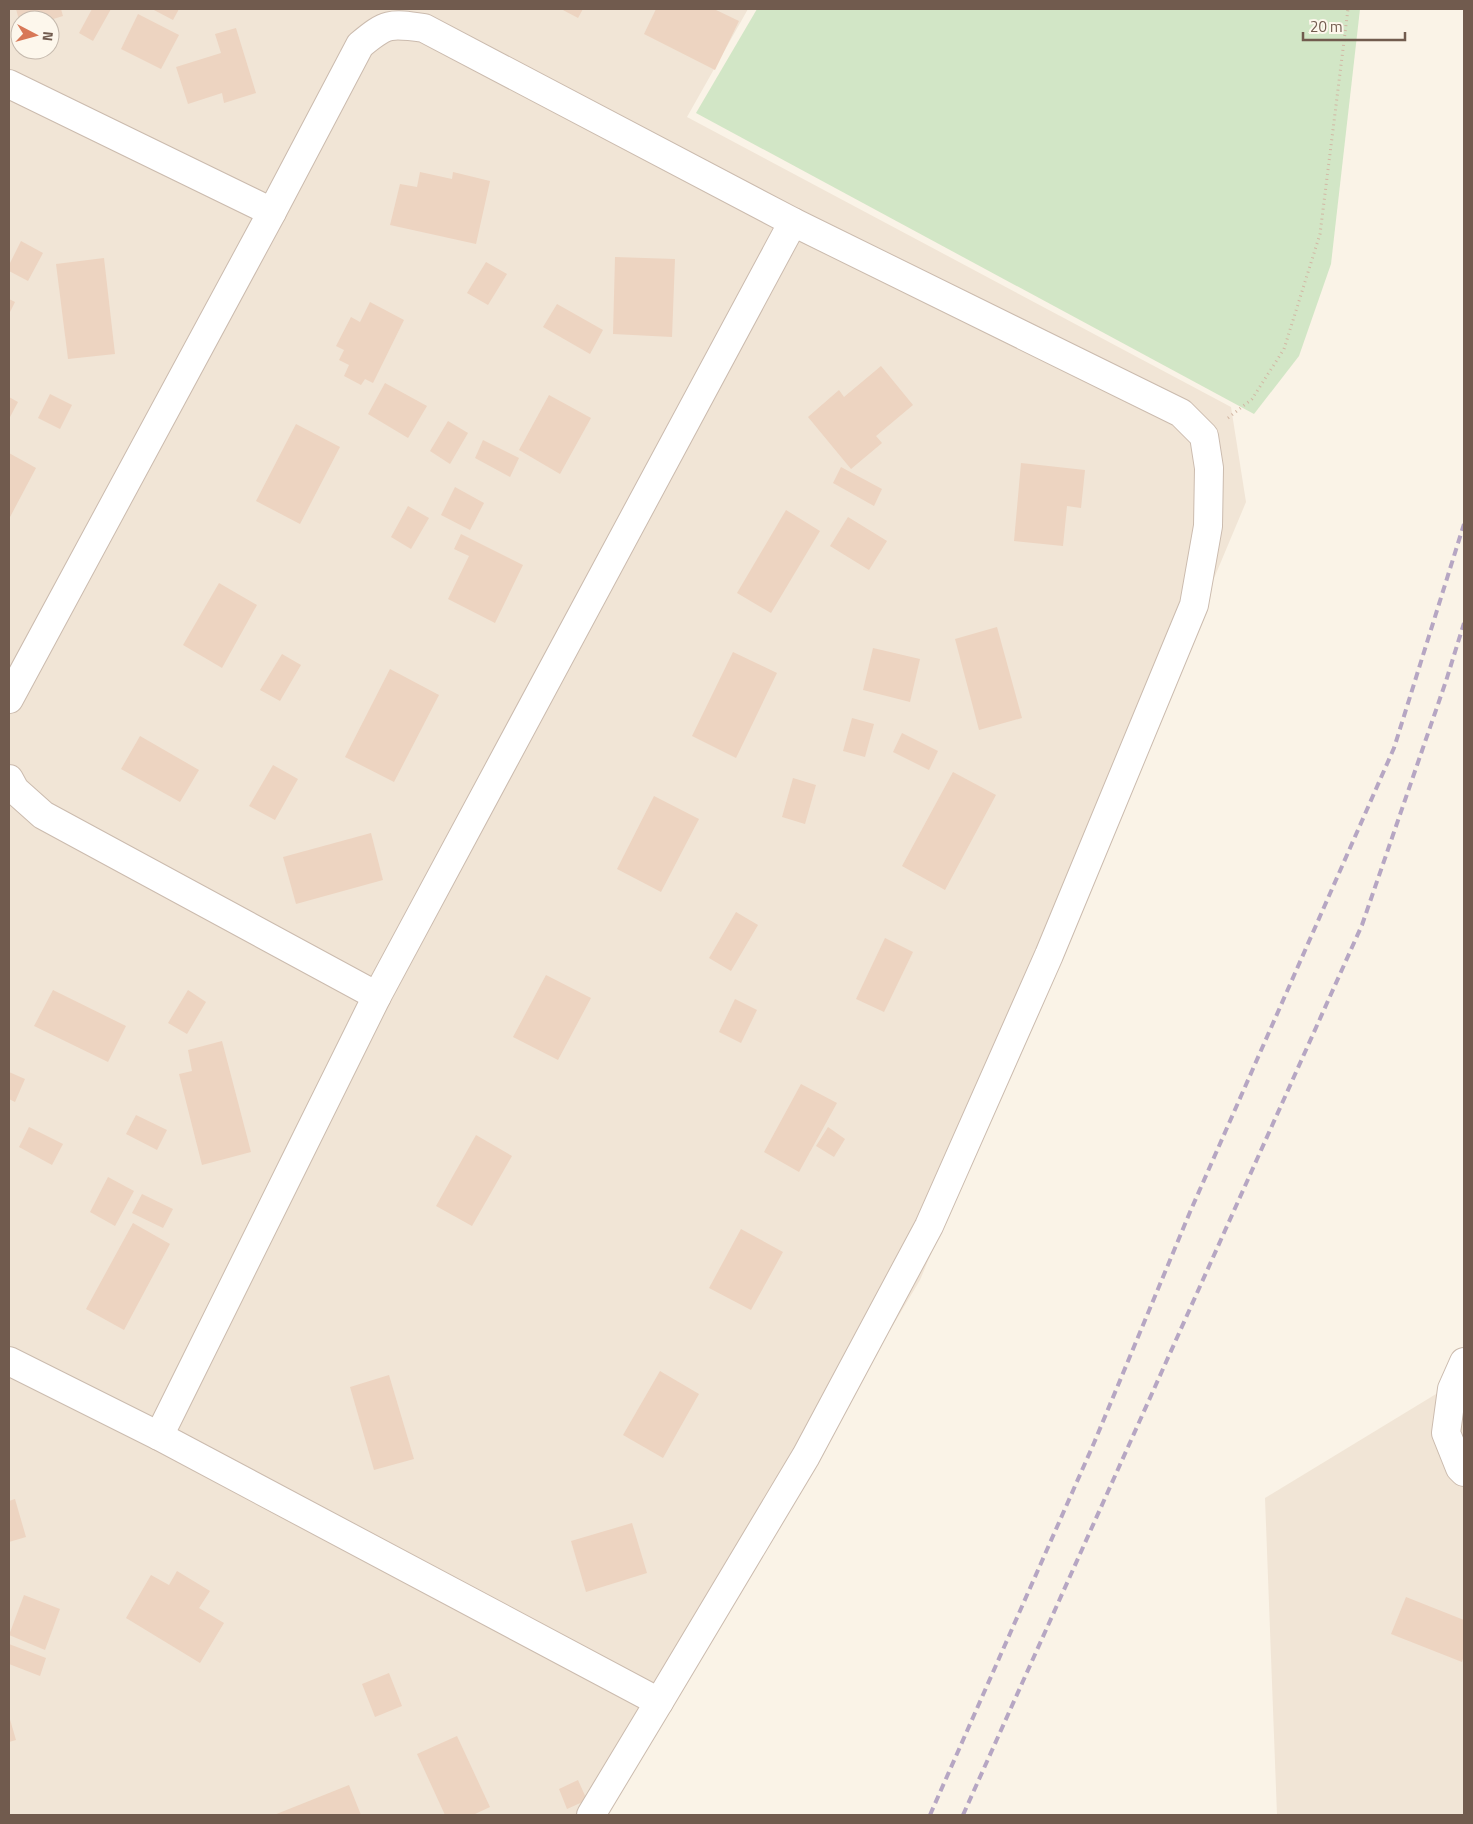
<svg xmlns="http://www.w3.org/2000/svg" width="1473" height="1824" viewBox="0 0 1473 1824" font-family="'Titillium Web',sans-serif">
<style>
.residential{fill:#f1e5d6;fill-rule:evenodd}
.green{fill:#d2e6c6}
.building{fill:#edd4c1}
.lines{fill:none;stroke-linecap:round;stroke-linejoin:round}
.minor-casing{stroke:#cbbbae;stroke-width:30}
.path{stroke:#d2b7a4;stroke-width:3;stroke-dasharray:1 4;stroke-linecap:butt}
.minor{stroke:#fff;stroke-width:28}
.rail{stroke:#b6a6c3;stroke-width:4;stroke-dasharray:8 5;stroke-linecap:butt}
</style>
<rect width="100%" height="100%" fill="#faf3e7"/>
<!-- residential -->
<g class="residential">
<path d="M9,9H748L687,117L1231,407L1246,502L920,1280L600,1815H9ZM20,20H50V50H20Z"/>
<path d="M1464,1377V1815H1277L1265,1498Z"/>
</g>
<!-- green -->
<path class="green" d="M757,9H1360L1331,264L1299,356L1254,414L696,113Z"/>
<!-- building -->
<g class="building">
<path d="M16,9H61L63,16L50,20H19Z"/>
<path d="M92,9H111L93,41L79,33Z"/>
<path d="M152,9H179L173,20Z"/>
<path d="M561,9H583L578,18Z"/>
<path d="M656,9H714L739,21L715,70L644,34Z"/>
<path d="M138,14L179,35L161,69L121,49Z"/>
<path d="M236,28L256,93L224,103L222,93L188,104L176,67L221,53L215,34Z"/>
<path d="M420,172L452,179L453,172L490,181L476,244L390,225L400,184L417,187Z"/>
<path d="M21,241L43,253L28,281L9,271V265Z"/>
<path d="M615,257L675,259L672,337L613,334Z"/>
<path d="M104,258L115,354L68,359L56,264Z"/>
<path d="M486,262L507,274L488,305L467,293Z"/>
<path d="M9,299L15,302L9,314Z"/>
<path d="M370,302L404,320L373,383L365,379L361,385L344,376L349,365L339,360L344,350L336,346L351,317L360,322Z"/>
<path d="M557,304L603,330L590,354L543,327Z"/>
<path d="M881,366L913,405L876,436L882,443L851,469L808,417L839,390L844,397Z"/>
<path d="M385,383L427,406L408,438L368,414Z"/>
<path d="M50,394L72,405L60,429L38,418Z"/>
<path d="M549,395L591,418L560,474L519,450Z"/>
<path d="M9,397L18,402L9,419Z"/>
<path d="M448,421L468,433L450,464L430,451Z"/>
<path d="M296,424L340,447L300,524L256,501Z"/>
<path d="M483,440L519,458L510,477L475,458Z"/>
<path d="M9,453L36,468L9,519Z"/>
<path d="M1021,463L1085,470L1081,508L1067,506L1063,546L1014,541Z"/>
<path d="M841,467L882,489L874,506L833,483Z"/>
<path d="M455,487L484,503L470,530L441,515Z"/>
<path d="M408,506L429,518L411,549L391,537Z"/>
<path d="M786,510L820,531L771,613L737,593Z"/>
<path d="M848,517L887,541L869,570L830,546Z"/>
<path d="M461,534L523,565L495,623L448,599L469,556L454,549Z"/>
<path d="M219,583L257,605L222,668L183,645Z"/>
<path d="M997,627L1022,718L979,730L955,639Z"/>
<path d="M873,648L920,659L910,702L863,690Z"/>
<path d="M733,652L777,673L736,758L692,736Z"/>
<path d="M282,654L301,665L280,701L260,690Z"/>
<path d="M390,669L439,695L394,782L345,757Z"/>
<path d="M852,718L874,724L865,757L843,751Z"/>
<path d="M902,733L938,751L929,770L893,752Z"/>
<path d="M140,736L199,770L180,802L121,769Z"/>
<path d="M273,765L298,779L275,820L249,806Z"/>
<path d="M953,772L996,795L945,890L902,866Z"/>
<path d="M793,778L816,785L805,824L782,817Z"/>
<path d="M654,796L699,819L661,892L617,869Z"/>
<path d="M371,833L383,880L296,904L283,857Z"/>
<path d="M736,912L758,925L731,971L709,958Z"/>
<path d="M885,938L913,952L884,1012L856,999Z"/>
<path d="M546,975L591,998L558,1060L513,1037Z"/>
<path d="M53,990L126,1026L108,1062L34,1026Z"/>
<path d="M188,990L206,1002L187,1034L168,1023Z"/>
<path d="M735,999L757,1010L741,1043L719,1032Z"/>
<path d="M222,1041L251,1152L202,1165L179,1074L192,1071L188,1050Z"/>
<path d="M9,1072L25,1079L15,1102L9,1099Z"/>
<path d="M801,1084L837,1103L799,1172L764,1152Z"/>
<path d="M136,1115L167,1130L157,1150L126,1134Z"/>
<path d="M29,1127L63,1144L52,1165L19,1147Z"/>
<path d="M828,1127L845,1139L834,1157L816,1146Z"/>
<path d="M476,1135L512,1156L472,1226L436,1206Z"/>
<path d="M108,1177L134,1191L115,1226L90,1212Z"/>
<path d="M142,1194L173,1209L163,1228L132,1213Z"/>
<path d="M133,1223L170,1244L124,1330L86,1309Z"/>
<path d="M741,1229L783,1252L751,1310L709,1288Z"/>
<path d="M660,1371L699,1394L663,1458L623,1435Z"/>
<path d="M389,1375L414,1459L374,1470L350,1387Z"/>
<path d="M15,1499L26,1537L9,1542V1501Z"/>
<path d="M632,1523L647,1573L586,1592L571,1541Z"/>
<path d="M177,1571L210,1591L199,1608L224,1623L200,1663L126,1618L151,1575L169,1585Z"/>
<path d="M24,1595L60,1609L45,1650L9,1635Z"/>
<path d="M1406,1597L1464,1620V1655L1462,1662L1391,1634Z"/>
<path d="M9,1644L46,1658L40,1676L9,1664Z"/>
<path d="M389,1673L402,1706L375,1717L362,1684Z"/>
<path d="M9,1716L16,1740L9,1742Z"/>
<path d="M457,1736L490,1807L473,1815H445L417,1754Z"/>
<path d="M578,1780L587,1800L567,1809L559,1789Z"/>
<path d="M349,1785L361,1815H274Z"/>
</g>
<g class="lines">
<!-- minor casing -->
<g class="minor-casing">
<g id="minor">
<path d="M9,84L272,212L360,45C386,23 390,23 424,28L793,222L1181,413L1204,436L1209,468L1208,526L1194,605L1049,955L929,1226L806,1456L659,1702L159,1436L9,1361"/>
<path d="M9,699L272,212"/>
<path d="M9,779L15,790L43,815L377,996L793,222"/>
<path d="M1464,1362L1452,1389L1446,1433L1460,1468L1464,1472"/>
<path d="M159,1436L377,996"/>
<path d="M591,1815L659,1702"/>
</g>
</g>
<!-- path -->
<path class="path" d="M1228,418L1252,399L1284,349L1320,234L1348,9"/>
<!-- minor -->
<use href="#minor" class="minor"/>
<!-- rail -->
<g class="rail">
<path d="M930,1815L1094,1443L1190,1212L1394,748L1464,524"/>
<path d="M963,1815L1362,925L1446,681L1464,623"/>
</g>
</g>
<!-- border -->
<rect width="1473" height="1824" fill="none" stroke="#715b4e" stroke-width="20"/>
<!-- north arrow -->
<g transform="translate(35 35) rotate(96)"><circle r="24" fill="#fdf7ec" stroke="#c5b9ad"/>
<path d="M0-4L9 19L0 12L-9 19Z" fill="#d87857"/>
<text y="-8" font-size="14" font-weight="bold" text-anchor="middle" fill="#715b4e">N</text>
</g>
<!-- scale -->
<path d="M1303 32v8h102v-8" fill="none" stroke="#715b4e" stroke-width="2.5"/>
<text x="1310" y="32" font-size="15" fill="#715b4e" stroke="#fdf7ec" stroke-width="4" paint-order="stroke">20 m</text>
</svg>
